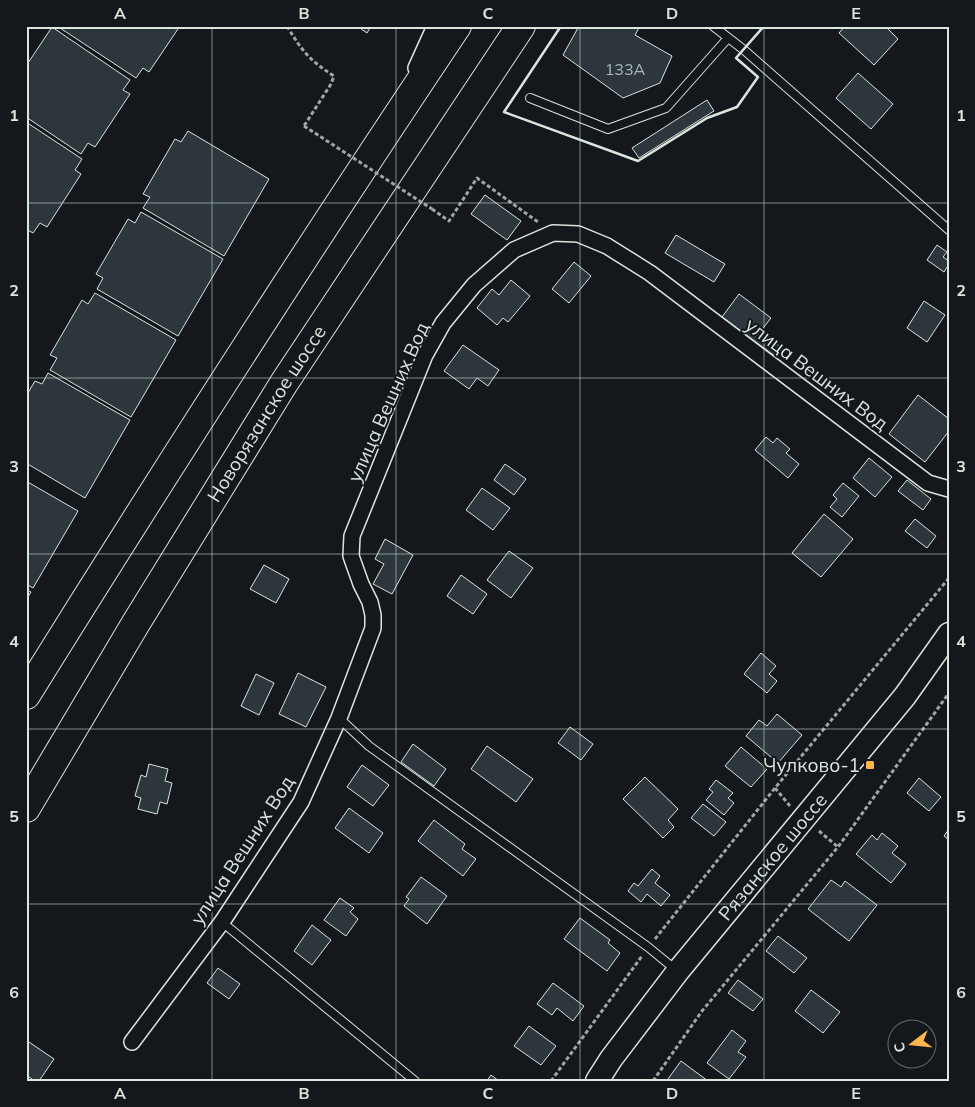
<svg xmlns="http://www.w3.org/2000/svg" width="975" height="1107" font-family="Mulish,sans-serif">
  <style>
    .building { fill: #2c363c; stroke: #d8e6dc }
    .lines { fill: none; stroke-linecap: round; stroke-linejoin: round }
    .lane-casing { stroke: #d8e6dc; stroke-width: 10 }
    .street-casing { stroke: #d8e6dc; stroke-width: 18 }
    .secondary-casing { stroke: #d8e6dc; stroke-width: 25 }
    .highway-casing { stroke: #d8e6dc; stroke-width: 30 }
    .path { stroke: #9da8a2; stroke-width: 3; stroke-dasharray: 4 2.5; stroke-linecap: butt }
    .lane { stroke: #14181c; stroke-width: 8 }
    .street { stroke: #14181c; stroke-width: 15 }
    .secondary { stroke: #14181c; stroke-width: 22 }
    .highway { stroke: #14181c; stroke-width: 28 }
    .path-bridge { stroke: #9da8a2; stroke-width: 3; stroke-dasharray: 4 2.5; stroke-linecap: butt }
    .wall { stroke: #d8e6dc; stroke-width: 2.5 }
    .grid { fill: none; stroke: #d8e6dc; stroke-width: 1; stroke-opacity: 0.55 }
    .poi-dot { fill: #ffb74d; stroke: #14181c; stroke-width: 2 }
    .labels { text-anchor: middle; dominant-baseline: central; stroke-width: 4; stroke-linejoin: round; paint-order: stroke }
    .number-label { font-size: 16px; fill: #adbab4 }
    .street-label { font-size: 19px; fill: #d8e6dc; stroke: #14181c }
    .poi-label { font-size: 19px; fill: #d8e6dc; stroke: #14181c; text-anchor: end }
    .neatline { fill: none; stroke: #d8e6dc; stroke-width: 2 }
    .grid-label { font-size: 16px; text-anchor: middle; font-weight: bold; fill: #d8e6dc }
  </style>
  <rect width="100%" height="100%" fill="#14181c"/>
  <path class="building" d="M57,26H180L149,72L143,68L136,78Z
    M357,26H371L367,33Z
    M579,26H640L635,35L672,56L660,83L623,98L563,55Z
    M845,26H885L898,39L874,65L839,33Z
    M52,27L130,80L123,90L130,94L95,147L88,143L81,154L26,117V66Z
    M858,73L893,104L871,129L836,98Z
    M707,100L714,111L639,158L632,148Z
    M26,122L82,159L75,170L81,174L47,227L40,223L33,233L26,229Z
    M188,131L269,179L224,256L143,208L150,197L143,194L175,139L181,142Z
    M485,195L521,221L507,240L471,214Z
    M141,212L223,259L178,336L97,289L103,278L96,274L128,219L135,223Z
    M676,235L725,264L714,282L665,253Z
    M937,245L947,252L943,257L949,261V264L944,272L927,260Z
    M574,262L591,276L569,303L552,289Z
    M511,280L530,296L508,322L503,318L497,325L477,308L492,289L499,295Z
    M95,293L176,340L131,417L50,370L57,358L50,355L82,300L88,304Z
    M739,294L771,318L760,332L782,348L776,357L722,317Z
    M924,301L945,315L927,342L907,328Z
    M463,345L499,370L488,386L477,378L469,389L444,371Z
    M48,373L130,420L85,498L26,463V396L35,381L42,384Z
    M918,395L949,419V431L925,462L889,434Z
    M766,437L773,443L777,438L790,449L786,453L799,464L788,478L755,450Z
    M869,458L892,477L875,497L853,478Z
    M505,464L526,479L514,495L494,480Z
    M907,480L931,499L923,510L898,491Z
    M26,481L78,511L33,588L26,584Z
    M843,483L859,496L842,517L830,507L837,499L833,495Z
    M482,488L510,508L493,530L466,510Z
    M824,514L853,539L821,577L792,553Z
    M915,519L936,536L927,548L905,531Z
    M385,539L413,555L392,594L373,584L384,564L375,559Z
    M509,551L533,568L511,598L487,580Z
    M264,565L289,579L276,603L250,589Z
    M461,575L487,594L473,614L447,596Z
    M26,589L31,592L26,600Z
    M761,653L776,666L769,674L777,681L767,693L744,674Z
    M298,673L326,687L306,727L279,714Z
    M256,674L274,683L259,715L241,706Z
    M777,714L802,735L778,763L746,736L759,720L767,726Z
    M570,727L593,744L581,760L558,743Z
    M413,744L446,769L434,786L401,762Z
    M487,746L533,779L516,802L471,769Z
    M741,747L767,769L751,787L725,766Z
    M149,764L168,769L165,781L172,783L167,804L160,802L157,814L138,809L141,798L135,796L141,775L146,777Z
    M362,765L389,785L373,806L347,787Z
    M645,777L678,809L668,820L674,827L663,838L623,799Z
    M919,778L941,797L929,811L907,793Z
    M716,780L733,793L728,798L734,803L724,815L706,800L713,792L709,789Z
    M703,804L726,822L714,836L691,818Z
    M349,808L383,833L369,853L335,828Z
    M434,820L465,844L462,849L476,859L463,876L418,841Z
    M949,829V840L944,836Z
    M882,833L898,846L892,853L906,864L891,883L856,854L872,835L877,840Z
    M652,869L660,876L655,883L670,895L661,906L647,894L641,902L628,891L634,883L638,886Z
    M421,877L447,896L427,924L404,906L409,899L406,897Z
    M831,880L841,887L845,881L877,905L849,941L808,909Z
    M340,898L354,908L350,912L358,919L346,936L324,920Z
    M580,918L610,940L608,943L620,953L607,971L564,939Z
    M312,925L331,940L312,965L294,951Z
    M778,936L807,958L794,973L766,951Z
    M218,968L240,984L229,999L207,983Z
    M738,980L763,999L753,1011L728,993Z
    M553,983L584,1006L573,1021L557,1008L552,1015L537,1004Z
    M811,990L840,1012L823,1033L795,1011Z
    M529,1026L556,1046L541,1065L514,1046Z
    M732,1030L746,1041L738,1052L746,1057L729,1079L707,1063Z
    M26,1040L54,1059L39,1081H35L26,1075Z
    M681,1061L708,1081H670L668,1079Z
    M491,1075L499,1081H487Z"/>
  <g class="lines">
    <defs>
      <path id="lane" d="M713,26L744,50L949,230
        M530,98L608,129L666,108L728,38
        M339,718L369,746L648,947L676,970
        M222,922L415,1081"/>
      <path id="street" d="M416,68L435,26
        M132,1042L222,922L301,802L339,718L373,628V615L370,602L361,584L351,556L352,536L425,355L443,323L474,285L514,250L553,233L578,234L607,246L650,273L928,483L949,489"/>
      <g id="secondary">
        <path id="s1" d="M597,1081L611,1059L678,971L905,696L949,634"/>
      </g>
      <g id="highway">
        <path d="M26,695C166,470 309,247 457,26"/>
        <path id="s2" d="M26,808L136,623L284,383L521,26"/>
      </g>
    </defs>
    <use href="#lane" class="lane-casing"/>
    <use href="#street" class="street-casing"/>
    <use href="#secondary" class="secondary-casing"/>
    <use href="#highway" class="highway-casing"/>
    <path class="path" d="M287,26C302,51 309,60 334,76L331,84L304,126
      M432,209L449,221L477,178L538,222
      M775,788L790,806
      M819,831L838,847
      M655,939L775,788L949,578
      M551,1081L642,956
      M653,1081L702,1011L838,847L949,693"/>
    <use href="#lane" class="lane"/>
    <use href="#street" class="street"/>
    <use href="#secondary" class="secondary"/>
    <use href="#highway" class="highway"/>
    <path class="path-bridge" d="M304,126L432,209"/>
    <path class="wall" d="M561,26L504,112L638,161L707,118L737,107L758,77L736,58L764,26"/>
  </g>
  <path class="grid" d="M212,26V1081M396,26V1081M580,26V1081M764,26V1081M26,203H949M26,378H949M26,554H949M26,729H949M26,904H949"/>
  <rect class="poi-dot" x="865" y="760" width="10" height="10" rx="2.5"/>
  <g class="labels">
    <g class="number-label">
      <text x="625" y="69">133А</text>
    </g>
    <g class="street-label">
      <text transform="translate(817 374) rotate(37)">улица Вешних Вод</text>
      <text transform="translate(388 402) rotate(-66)">улица Вешних Вод</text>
      <text stroke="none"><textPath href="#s2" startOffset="462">Новорязанское шоссе</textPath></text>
      <text transform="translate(242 850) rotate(-57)">улица Вешних Вод</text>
      <text stroke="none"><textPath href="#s1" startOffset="285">Рязанское шоссе</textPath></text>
    </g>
    <g class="poi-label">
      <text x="860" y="765">Чулково-1</text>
    </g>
  </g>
  <rect width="975" height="1107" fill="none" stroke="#14181c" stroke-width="55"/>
  <g transform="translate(912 1044) rotate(254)"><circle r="24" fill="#14181c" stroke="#626a69"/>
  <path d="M0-4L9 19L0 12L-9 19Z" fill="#ffb74d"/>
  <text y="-8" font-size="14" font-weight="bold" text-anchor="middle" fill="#d8e6dc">С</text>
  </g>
  <rect x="28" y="28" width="920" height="1052" class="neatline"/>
  <g class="grid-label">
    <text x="120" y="19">A</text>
    <text x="304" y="19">B</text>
    <text x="488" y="19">C</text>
    <text x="672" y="19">D</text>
    <text x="856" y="19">E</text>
    <text x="14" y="121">1</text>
    <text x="961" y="121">1</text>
    <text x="14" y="296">2</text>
    <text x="961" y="296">2</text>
    <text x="14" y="472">3</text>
    <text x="961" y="472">3</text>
    <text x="14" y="647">4</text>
    <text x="961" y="647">4</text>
    <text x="14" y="822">5</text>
    <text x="961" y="822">5</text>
    <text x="14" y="998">6</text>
    <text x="961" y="998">6</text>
    <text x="120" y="1099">A</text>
    <text x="304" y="1099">B</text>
    <text x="488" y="1099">C</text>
    <text x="672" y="1099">D</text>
    <text x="856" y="1099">E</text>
  </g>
</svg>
